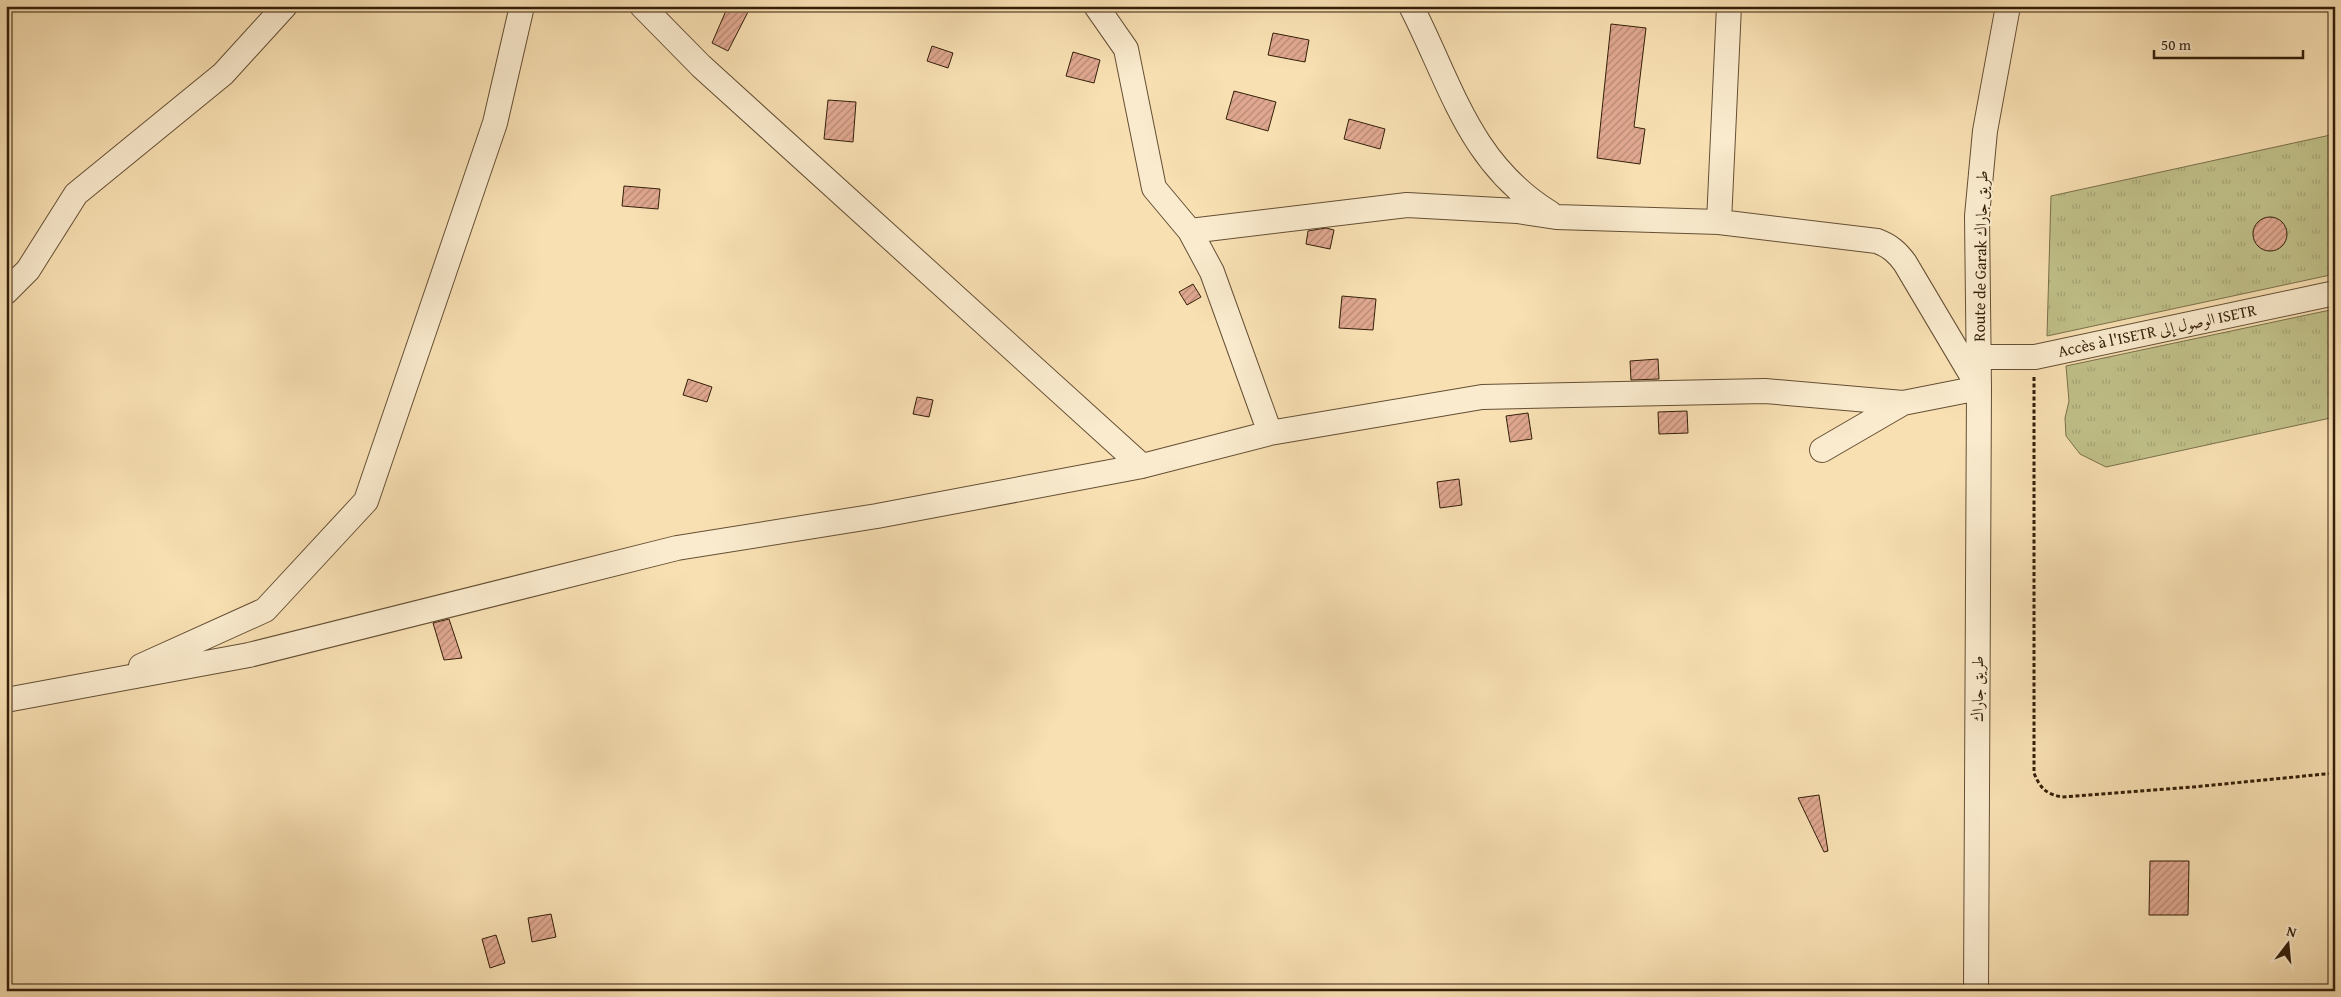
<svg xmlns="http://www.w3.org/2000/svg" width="2341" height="997" font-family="'Gentium Book Plus',Amiri,serif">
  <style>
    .park { fill: url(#park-tufts); stroke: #7a704a }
    .building { fill: url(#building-hatch); stroke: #341f09 }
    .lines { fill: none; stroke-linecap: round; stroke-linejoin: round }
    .minor-casing { stroke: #654f34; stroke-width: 26 }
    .path { stroke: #341f09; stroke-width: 3; stroke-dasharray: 4 2.5; stroke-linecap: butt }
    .minor { stroke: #faebce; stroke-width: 24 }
    .labels { text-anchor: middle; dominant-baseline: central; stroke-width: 4; stroke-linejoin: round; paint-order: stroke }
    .street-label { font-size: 16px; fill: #341f09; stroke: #faebce }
  </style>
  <defs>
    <pattern id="park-tufts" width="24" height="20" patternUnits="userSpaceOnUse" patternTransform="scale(1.25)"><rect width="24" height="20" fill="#c1c18a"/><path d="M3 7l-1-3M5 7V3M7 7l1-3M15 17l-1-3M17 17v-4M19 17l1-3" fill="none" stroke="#a6a576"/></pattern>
    <pattern id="building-hatch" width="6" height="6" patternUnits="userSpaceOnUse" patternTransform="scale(1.25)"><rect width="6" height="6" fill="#e0a890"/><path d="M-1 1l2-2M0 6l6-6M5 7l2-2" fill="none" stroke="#b68874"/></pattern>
  </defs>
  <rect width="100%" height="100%" fill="#f8e0b3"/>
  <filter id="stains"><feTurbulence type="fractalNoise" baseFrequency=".004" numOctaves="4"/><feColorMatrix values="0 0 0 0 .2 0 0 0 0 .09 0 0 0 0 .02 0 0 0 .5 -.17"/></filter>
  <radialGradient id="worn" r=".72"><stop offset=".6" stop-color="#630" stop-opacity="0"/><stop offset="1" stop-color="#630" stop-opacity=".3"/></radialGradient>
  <path class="park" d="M2335,134V274L2047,336L2051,196Z
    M2335,309V417L2106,467L2080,454L2066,436L2065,418L2069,401L2066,366Z"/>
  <path class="building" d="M728,6H751L728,51L712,43Z
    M1611,24L1646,28L1634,127L1645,129L1640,164L1597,158Z
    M1273,33L1309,40L1305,62L1268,55Z
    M932,46L953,53L948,68L927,61Z
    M1073,52L1100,60L1094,83L1066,76Z
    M1234,91L1276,102L1268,131L1226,119Z
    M828,100L856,102L853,142L824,139Z
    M1349,119L1385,129L1380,149L1344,139Z
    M624,186L660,189L658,209L622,206Z
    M2253 234a17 17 0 1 1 34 0a17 17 0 1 1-34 0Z
    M1326,228L1334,230L1330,249L1306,244L1308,231Z
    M1193,284L1201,297L1187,305L1179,292Z
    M1342,296L1376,299L1373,330L1339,328Z
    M1658,359L1659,379L1631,380L1630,361Z
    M688,379L712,387L707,402L683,395Z
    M917,397L933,400L929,417L913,414Z
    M1687,411L1688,433L1659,434L1658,412Z
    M1528,413L1532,439L1510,442L1506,416Z
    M1459,479L1462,505L1440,508L1437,482Z
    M449,619L462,658L444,660L433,623Z
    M1819,795L1828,851L1824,852L1798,798Z
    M2150,861H2189L2188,915H2149Z
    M551,914L556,937L532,942L528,918Z
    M496,935L505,963L490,968L482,939Z"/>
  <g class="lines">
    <defs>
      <path id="minor" d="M642,6L701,66L1142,466
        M1096,6L1126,49L1154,188L1190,231L1212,272L1270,433
        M1411,6C1452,86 1469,163 1550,213
        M1719,222L1729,6
        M1190,231L1407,205L1517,211L1556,217L1719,222L1877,241C1890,246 1897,252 1905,263L1978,386
        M6,292L28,270L76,194L223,74L285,6
        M1978,357H2035L2335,293
        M1822,450L1903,403
        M141,666L265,610L366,501L495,123L522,6
        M6,700L249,655L677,548L877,516L1142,466L1270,433L1482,397L1765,391L1903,403L1979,388
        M1976,991L1979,388L1977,216L1985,131L2008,6"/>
    </defs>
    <use href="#minor" class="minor-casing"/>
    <path class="path" d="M2034,377V773C2040,788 2046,794 2062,797L2193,787L2335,773"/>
    <use href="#minor" class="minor"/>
  </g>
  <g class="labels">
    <g class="street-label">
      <text transform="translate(1980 256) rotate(-89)">Route de Garak طريق جاراك</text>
      <text transform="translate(2157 330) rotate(-12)">Accès à l'ISETR الوصول إلى ISETR</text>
      <text transform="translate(1977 689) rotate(-90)">طريق جاراك</text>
    </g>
  </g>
  <rect width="2341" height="997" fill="none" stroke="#f8e0b3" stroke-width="25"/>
  <rect x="8" y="8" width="2326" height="982" fill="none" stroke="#341f09" stroke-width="2.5"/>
  <rect x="12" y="12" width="2316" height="972" fill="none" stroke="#341f09"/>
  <g transform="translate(2288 944) rotate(16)" stroke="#faebce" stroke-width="4" paint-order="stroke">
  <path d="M0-4L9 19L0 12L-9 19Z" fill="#341f09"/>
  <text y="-8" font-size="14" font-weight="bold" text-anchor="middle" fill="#341f09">N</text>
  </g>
  <path d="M2154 50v8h149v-8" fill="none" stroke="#341f09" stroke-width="2.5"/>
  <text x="2161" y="50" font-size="15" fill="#341f09" stroke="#faebce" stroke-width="4" paint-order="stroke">50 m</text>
  <rect width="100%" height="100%" filter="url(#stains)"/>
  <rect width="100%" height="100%" fill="url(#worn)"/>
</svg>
